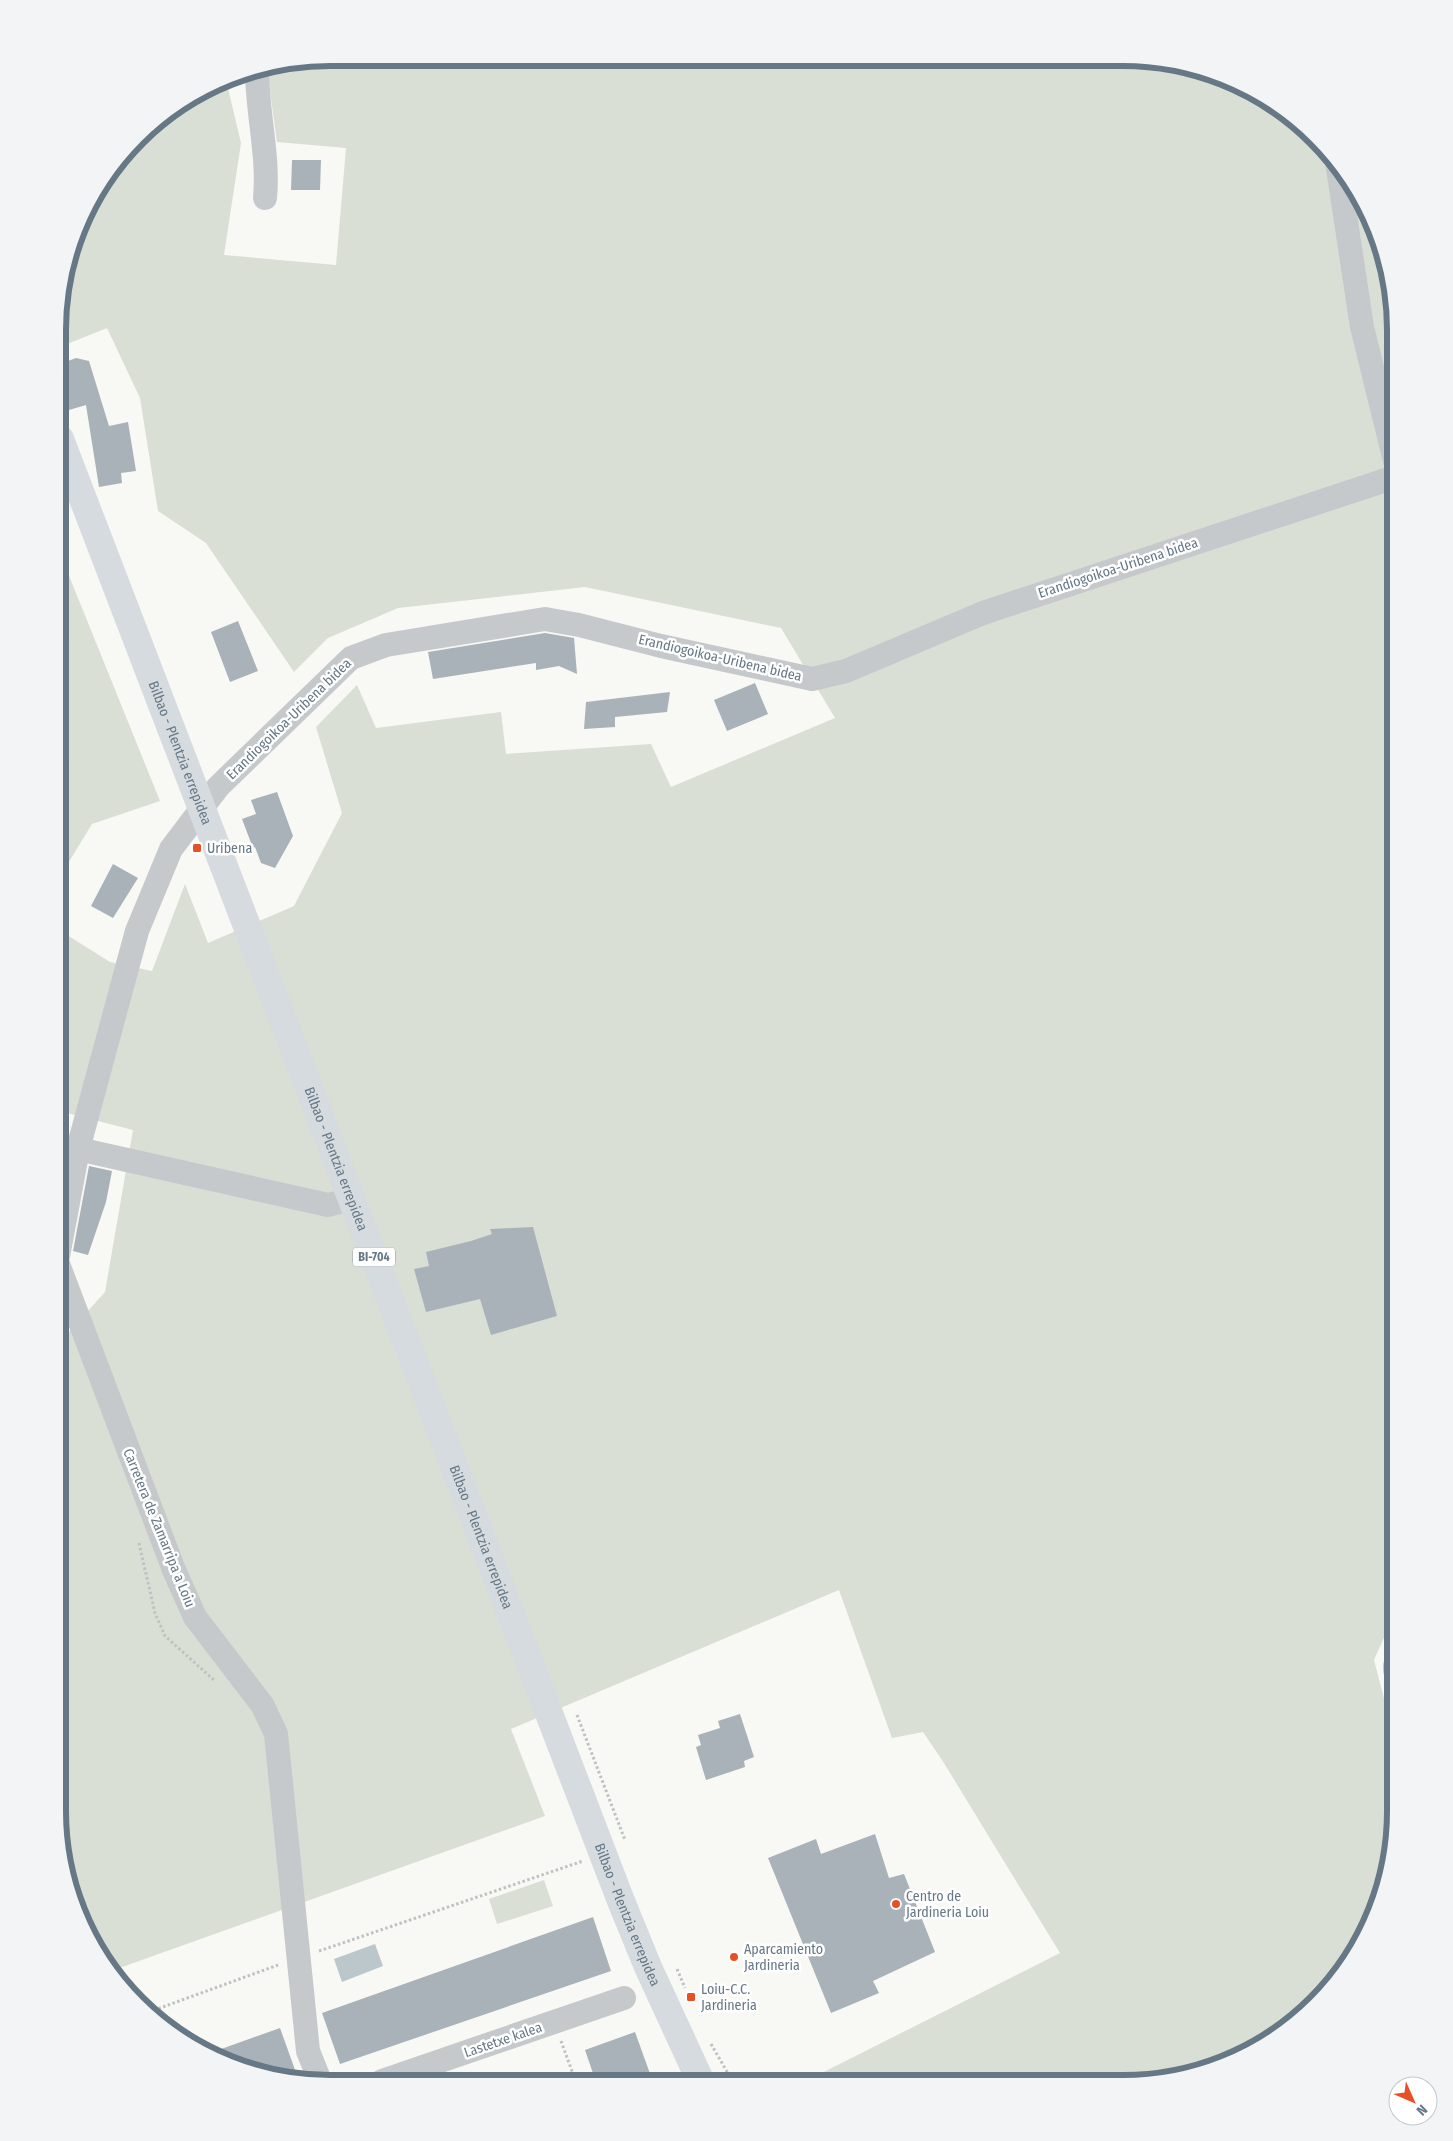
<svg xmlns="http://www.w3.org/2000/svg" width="1453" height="2141" font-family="'Fira Sans Condensed',sans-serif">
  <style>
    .green { fill: #d9dfd5 }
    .water { fill: #bbc7ca }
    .building { fill: #a9b2b8 }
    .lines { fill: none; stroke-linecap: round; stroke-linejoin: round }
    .path { stroke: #bfc1c3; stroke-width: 3; stroke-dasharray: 2.5 2.5; stroke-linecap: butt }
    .minor { stroke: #c5c9cc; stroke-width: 24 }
    .major { stroke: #d6dbdf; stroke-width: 28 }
    .poi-dot { fill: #e75025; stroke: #fff; stroke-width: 2 }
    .labels { text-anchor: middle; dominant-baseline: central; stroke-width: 5; stroke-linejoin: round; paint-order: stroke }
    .shield { fill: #fff; stroke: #94a0aa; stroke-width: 1 }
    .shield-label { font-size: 12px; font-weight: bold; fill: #667886 }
    .street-label { font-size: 14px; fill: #667886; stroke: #fff }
    .poi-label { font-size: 14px; fill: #667886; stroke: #fff; text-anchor: start }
    .rim { fill: none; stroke: #667886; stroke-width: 6 }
  </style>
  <rect width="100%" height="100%" fill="#f8f8f4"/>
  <path class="green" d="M330,58L1159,60L1227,78L1289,114L1339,164L1375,226L1395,330V1613L1374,1660L1395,1741V1829L1381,1899L1349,1962L1302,2016L1227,2063L1123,2083H802L1060,1953L944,1763L923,1732L892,1738L839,1590L511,1729L545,1816L111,1971L78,1915L58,1811V1344L105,1292L133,1130L59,1111V930L110,962L152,971L185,884L208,943L294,906L342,813L316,727L357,685L376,728L501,712L506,754L651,744L671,787L835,718L781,628L585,587L398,608L328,638L294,672L206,543L158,511L140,398L107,328L60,347V294L94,194L151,125L223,83L227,84L241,143L224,255L336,265L346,148L277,142L268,77V68Z
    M59,551L160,801L92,824L59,878Z
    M544,1880L553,1906L497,1924L489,1899Z"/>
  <path class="water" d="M375,1944L383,1966L342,1982L334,1959Z"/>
  <path class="building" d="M292,160H321L320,190H291Z
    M76,358L89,361L109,426L128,422L136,471L121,473L122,483L99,487L86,405L69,410L60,382V364Z
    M238,621L258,671L230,682L211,632Z
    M545,633L574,638L577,674L559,666L536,670V663L433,679L428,652Z
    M755,683L768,714L727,731L714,700Z
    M670,692L667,712L615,717V727L584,729L586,702Z
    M277,792L293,836L275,868L261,863L255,847L253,848L242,819L256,814L251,800Z
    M113,864L138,878L113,918L91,906Z
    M89,1166L112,1171L106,1202L88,1255L73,1251Z
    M533,1227L557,1316L491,1335L480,1299L426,1312L414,1269L429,1266L426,1252L471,1241L492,1234L490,1229Z
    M740,1714L754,1757L744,1761L745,1767L706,1780L696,1747L701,1745L698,1735L720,1728L718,1721Z
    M875,1834L889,1878L904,1874L935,1952L873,1981L879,1993L831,2013L768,1858L816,1839L821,1854Z
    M593,1917L611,1971L340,2064L322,2013Z
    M280,2028L299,2081L226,2063L210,2053Z
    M635,2032L653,2082H596L585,2050Z"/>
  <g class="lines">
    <path class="path" d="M139,1543L155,1613L165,1636L215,1681
      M577,1715L625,1840
      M319,1951L583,1861
      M677,1969L685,1988
      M149,2012L278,1965
      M561,2041L576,2082
      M711,2044L733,2082"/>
    <path class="minor" d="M257,70C257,113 269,155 265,198
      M1337,162L1362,327L1395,461
      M78,1149L328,1205L351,1199
      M58,1256L78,1149L137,931L171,849L218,787L351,658L386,645L545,619L579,625L661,646L812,679L846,671L983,613L1395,477
      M58,1264L174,1570L195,1617L263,1706L276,1734L308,2051L320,2081
      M1395,1670V1666
      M382,2081L624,1998"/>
    <path class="major" id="s1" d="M60,439L621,1901L648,1967L701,2082"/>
  </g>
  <g class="poi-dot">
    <rect x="192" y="843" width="10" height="10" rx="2.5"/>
    <circle cx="896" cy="1904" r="5"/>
    <circle cx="734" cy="1957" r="5"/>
    <rect x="686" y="1992" width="10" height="10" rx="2.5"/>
  </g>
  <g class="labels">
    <rect class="shield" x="353" y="1247.5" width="42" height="19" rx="4"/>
    <g class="shield-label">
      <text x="374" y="1257">BI-704</text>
    </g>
    <g class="street-label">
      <text transform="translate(1118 568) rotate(-18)">Erandiogoikoa-Uribena bidea</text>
      <text transform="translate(720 658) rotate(13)">Erandiogoikoa-Uribena bidea</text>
      <text transform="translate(289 719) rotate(-44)">Erandiogoikoa-Uribena bidea</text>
      <text stroke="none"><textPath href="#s1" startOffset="336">Bilbao - Plentzia errepidea</textPath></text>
      <text stroke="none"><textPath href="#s1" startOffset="771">Bilbao - Plentzia errepidea</textPath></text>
      <text transform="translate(159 1528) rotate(68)">Carretera de Zamarripa a Loiu</text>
      <text stroke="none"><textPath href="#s1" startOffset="1176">Bilbao - Plentzia errepidea</textPath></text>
      <text stroke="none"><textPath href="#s1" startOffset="1581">Bilbao - Plentzia errepidea</textPath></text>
      <text transform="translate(503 2040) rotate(-19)">Lastetxe kalea</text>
    </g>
    <g class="poi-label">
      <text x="207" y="848">Uribena</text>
      <text x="906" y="1896">Centro de<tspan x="906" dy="16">Jardineria Loiu</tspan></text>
      <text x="744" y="1949">Aparcamiento<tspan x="744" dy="16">Jardineria</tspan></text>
      <text x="701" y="1989">Loiu-C.C.<tspan x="701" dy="16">Jardineria</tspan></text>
    </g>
  </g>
  <path d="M0 0H1453V2141H0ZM330 66H1123A264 264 0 0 1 1387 330V1811A264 264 0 0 1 1123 2075H330A264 264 0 0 1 66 1811V330A264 264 0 0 1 330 66Z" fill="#f3f4f5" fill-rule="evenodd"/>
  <path class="rim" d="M330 66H1123A264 264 0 0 1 1387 330V1811A264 264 0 0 1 1123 2075H330A264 264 0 0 1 66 1811V330A264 264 0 0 1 330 66Z"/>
  <g transform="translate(1413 2101) rotate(135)"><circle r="24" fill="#ffffff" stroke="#c2c9cf"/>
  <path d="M0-4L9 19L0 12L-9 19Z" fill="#e75025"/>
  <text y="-8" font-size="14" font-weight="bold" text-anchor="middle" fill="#667886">N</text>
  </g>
</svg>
